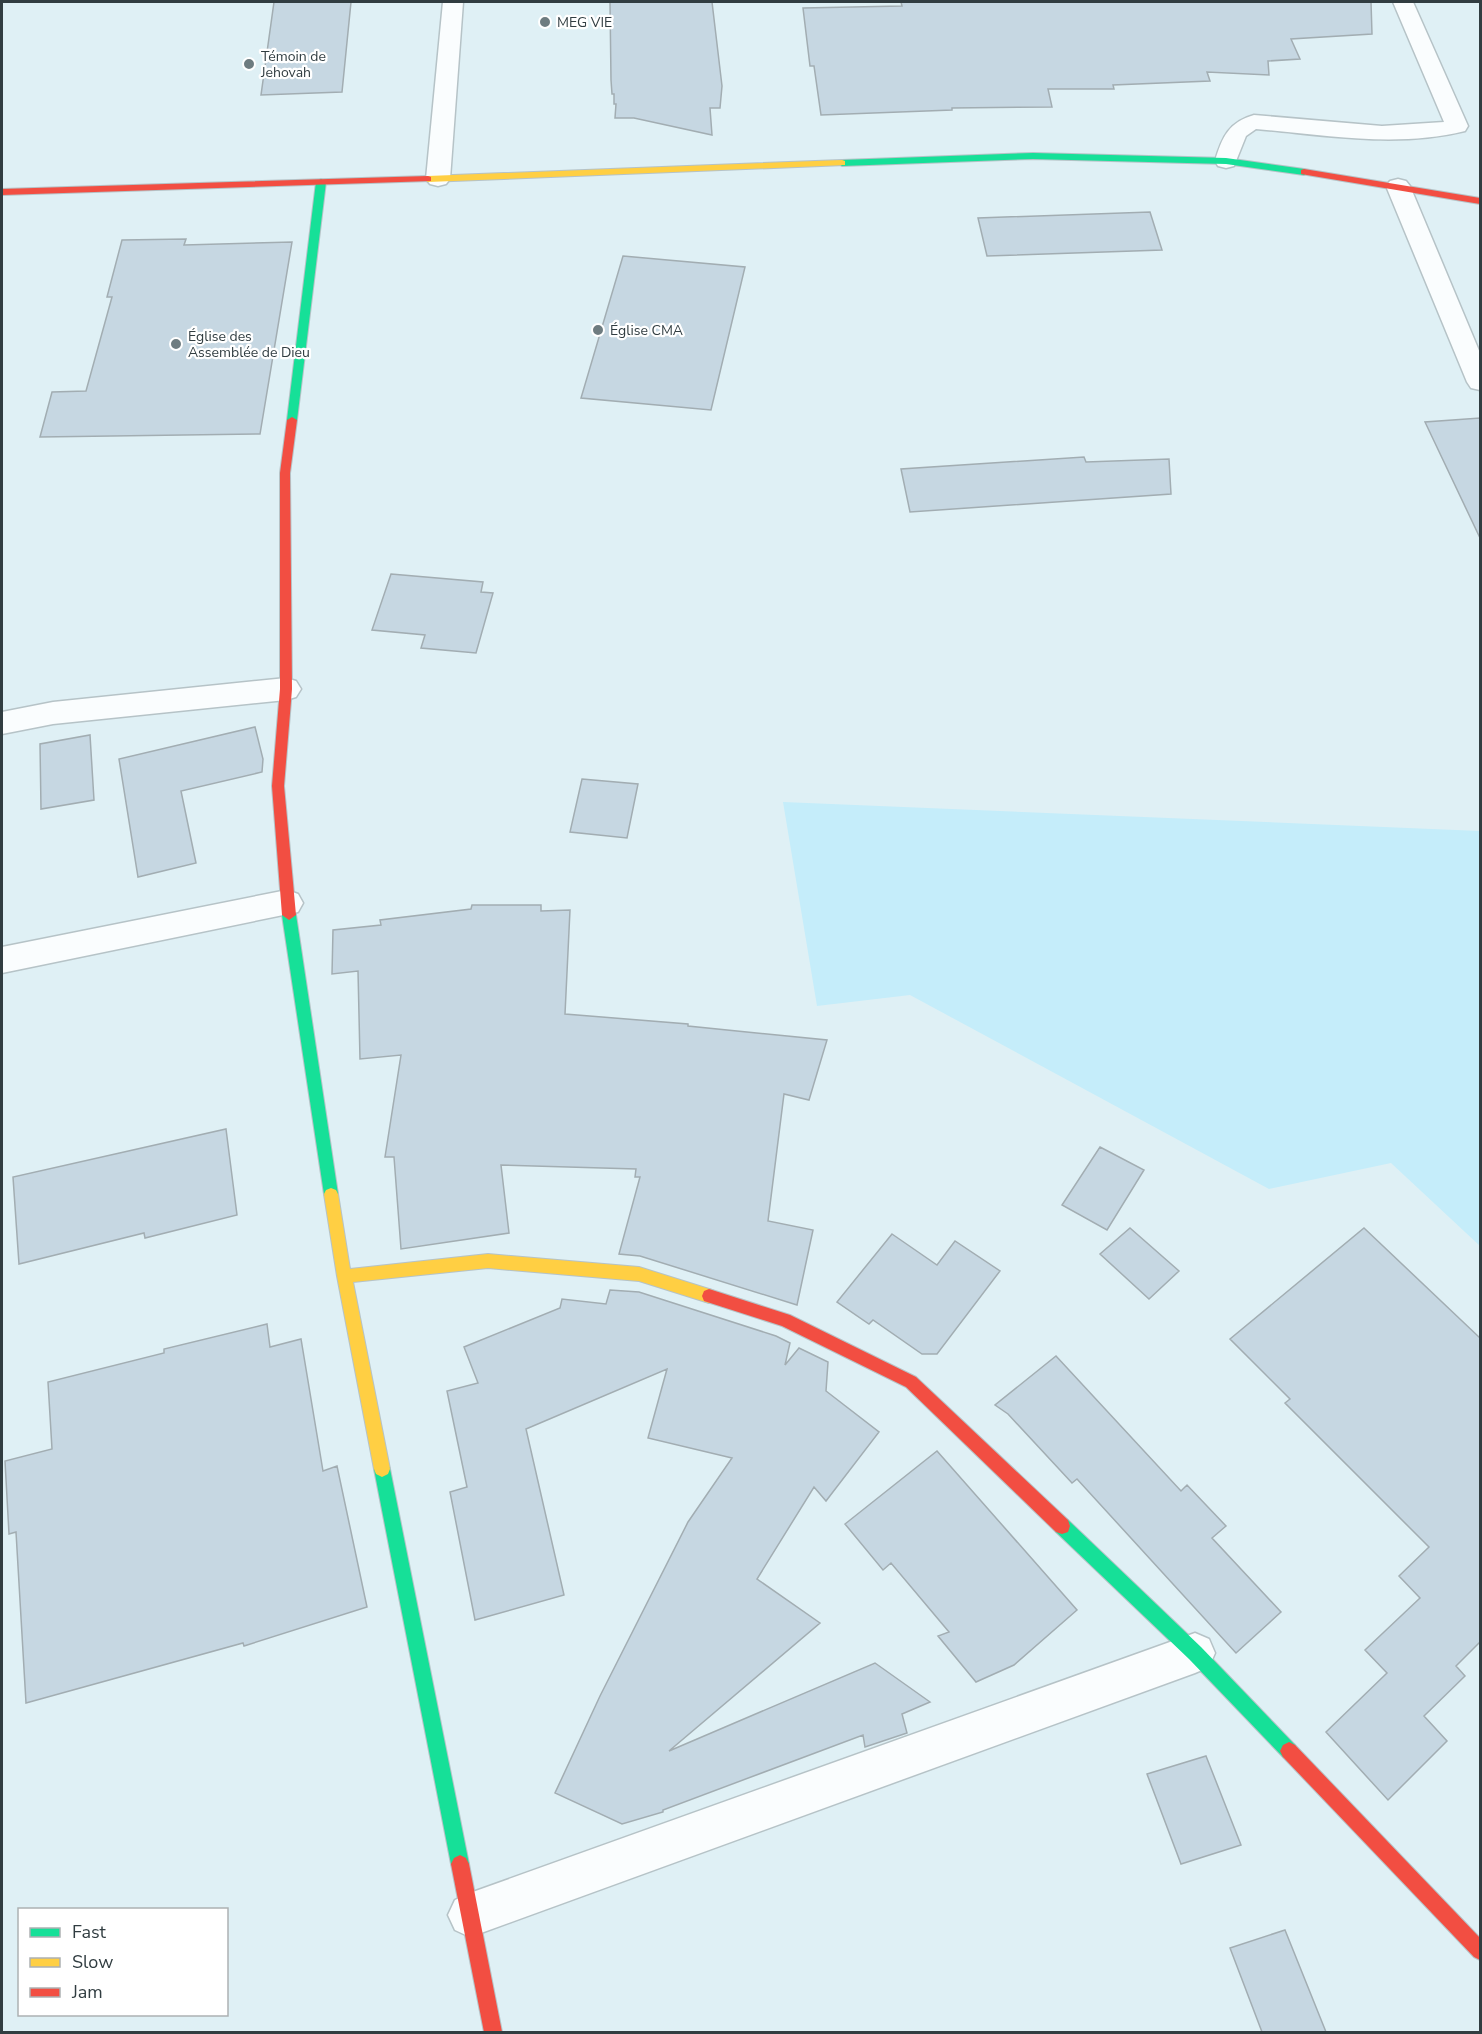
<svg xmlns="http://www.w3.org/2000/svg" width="1482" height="2034" font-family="'Nunito Sans',sans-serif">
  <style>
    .green { fill: #c5edfa }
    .building { fill: #c6d7e2; stroke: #a2adb2; stroke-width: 1.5 }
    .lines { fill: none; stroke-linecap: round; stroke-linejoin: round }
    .street-casing { stroke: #b6c3c7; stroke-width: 3 }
    .fast-casing { stroke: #b6c3c7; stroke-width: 2 }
    .slow-casing { stroke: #b6c3c7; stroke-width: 2 }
    .jam-casing { stroke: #b6c3c7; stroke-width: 2 }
    .street { fill: #fafdfe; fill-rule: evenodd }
    .fast { fill: #16e098; fill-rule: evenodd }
    .slow { fill: #ffcf43; fill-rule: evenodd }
    .jam { fill: #f24e42; fill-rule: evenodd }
    .poi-dot { fill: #6e7c80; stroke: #fff; stroke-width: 2 }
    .labels { text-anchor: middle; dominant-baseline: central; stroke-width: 4.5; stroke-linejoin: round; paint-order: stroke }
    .far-poi-label { font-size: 14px; fill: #313d41; stroke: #fff; text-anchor: start }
  </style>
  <rect width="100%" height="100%" fill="#dff0f5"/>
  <path class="green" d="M783,802L1480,831V1246L1391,1163L1269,1189L910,995L817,1006Z"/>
  <path class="building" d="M274,2H351L342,92L261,95Z
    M610,2H712L722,86L720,108H710L712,135L634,118H615L616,104H614V94H612L611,80Z
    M901,2H1371L1372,34L1291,39L1300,59L1268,61L1269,75L1207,72L1210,81L1113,85L1114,89H1048L1052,107L952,108V110L821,115L814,66H810L803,8L902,6Z
    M1150,212L1162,250L987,256L978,218Z
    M186,239L184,245L292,242L260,434L40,437L52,392L86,391L112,297H107L122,240Z
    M623,256L745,267L711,410L581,398Z
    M1480,418V538L1425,422Z
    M1084,457L1086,462L1169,459L1171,494L910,512L901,469Z
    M391,574L483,582L481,592L493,593L476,653L421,648L425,635L372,630Z
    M255,727L263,759L262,772L181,791L196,863L138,877L119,759Z
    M90,735L94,800L41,809L40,744Z
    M582,779L638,784L627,838L570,832Z
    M472,905H541V911L570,910L565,1014L688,1024V1026L827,1040L809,1100L784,1094L768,1221L813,1230L797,1305L640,1256L619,1254L640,1177H635L636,1169L501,1165L509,1233L401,1249L394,1157H385L401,1055L360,1059L358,971L332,974L333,930L381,925L380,920L471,909Z
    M226,1129L237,1215L145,1238L144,1233L19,1264L13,1177Z
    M1100,1147L1144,1170L1107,1230L1062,1205Z
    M1130,1228L1179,1271L1149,1299L1100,1254Z
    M1364,1228L1480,1338V1642L1456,1666L1465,1676L1424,1716L1447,1741L1388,1800L1326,1732L1387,1673L1365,1650L1420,1598L1399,1576L1429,1547L1285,1403L1290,1399L1230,1339Z
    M892,1234L937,1265L955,1241L1000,1271L937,1354H922L873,1320L869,1324L837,1302Z
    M610,1290L639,1292L776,1336L790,1343L785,1365L799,1348L828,1362L826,1391L879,1432L826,1501L814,1487L757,1579L820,1623L669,1751L875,1663L930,1702L902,1714L907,1733L865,1747L863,1735L663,1810V1812L622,1824L555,1793L600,1696L688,1522L732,1458L648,1438L667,1369L526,1429L564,1595L475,1620L450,1492L467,1487L447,1391L478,1383L464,1347L560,1308L562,1299L606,1304Z
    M267,1324L270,1347L301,1339L323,1471L337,1466L367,1607L244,1646L243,1643L26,1703L16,1532L9,1534L5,1461L52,1449L48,1382L164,1353V1349Z
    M1056,1356L1181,1491L1187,1485L1226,1526L1212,1538L1281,1612L1236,1653L1077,1479L1072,1483L1008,1414L995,1405Z
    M937,1451L1077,1610L1014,1665L976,1682L938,1636L949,1632L891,1563L883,1570L845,1524Z
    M1206,1756L1241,1845L1181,1864L1147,1774Z
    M1285,1930L1326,2032H1262L1230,1948Z"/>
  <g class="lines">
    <defs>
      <path id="street" d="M443,2H463L450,179L446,184L438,186L430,184L426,179Z
        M1393,2H1413L1468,126L1465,131C1396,148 1326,135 1256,129L1246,136L1234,166L1226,168L1218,166L1215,161C1222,137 1229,122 1254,115L1382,126L1444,122Z
        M1398,179L1406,181L1410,186L1480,353V390L1471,388L1467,382L1386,186L1390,181Z
        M286,678L296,681L301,689L296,697L286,700L53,724L2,734V712L53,702Z
        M287,890L298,894L303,903L298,912L2,973V947Z
        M1195,1633L1209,1639L1215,1653L1209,1667L1195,1673L470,1937L455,1930L448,1915L455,1900L470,1893Z"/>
      <path id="fast" d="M1033,153L1226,158L1304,169L1309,172L1304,175L1226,164L1033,159L842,166L837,163L842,160Z
        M321,179L326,182L297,420L292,423L287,420L316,182Z
        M289,910L296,915L338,1194L336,1198L331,1200L326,1198L324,1194L282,915Z
        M382,1461L388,1464L390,1469L469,1864L466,1870L460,1873L454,1870L451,1864L374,1469L376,1464Z
        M1062,1518L1068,1520L1201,1647L1295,1745L1298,1751L1295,1757L1289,1760L1283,1757L1189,1659L1056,1532L1054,1526L1056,1520Z"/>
      <path id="slow" d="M842,160L845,161V165L428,182L423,179L428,176Z
        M331,1188L336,1190L338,1194L350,1269L488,1254L639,1267L709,1289L714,1291L716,1296L714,1301L709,1303L639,1281L488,1268L353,1282L390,1469L388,1474L382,1477L376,1474L374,1469L337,1276L324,1194L326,1190Z"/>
      <path id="jam" d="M1304,169L1480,198V204L1301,174V170Z
        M428,176L431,177V181L2,195V189Z
        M292,417L297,420L290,473L292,689L284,786L296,915L289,920L282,915L272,786L280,689V473L287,420Z
        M709,1289L790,1315L916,1377L1068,1520L1070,1526L1068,1532L1062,1534L1056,1532L906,1387L782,1326L704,1301L702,1296L704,1291Z
        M1289,1742L1295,1745L1480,1938V1960L1474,1957L1283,1757L1280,1751L1283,1745Z
        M460,1855L466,1858L469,1864L502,2032H484L451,1864L454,1858Z"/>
    </defs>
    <use href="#street" class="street-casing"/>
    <use href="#fast" class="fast-casing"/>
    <use href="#slow" class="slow-casing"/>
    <use href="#jam" class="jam-casing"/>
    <use href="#street" class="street"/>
    <use href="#fast" class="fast"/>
    <use href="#slow" class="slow"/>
    <use href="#jam" class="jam"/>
  </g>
  <g class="poi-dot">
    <circle cx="545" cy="22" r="6"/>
    <circle cx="249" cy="64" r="6"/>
    <circle cx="598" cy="330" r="6"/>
    <circle cx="176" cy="344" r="6"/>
  </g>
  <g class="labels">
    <g class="far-poi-label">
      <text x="557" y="22">MEG VIE</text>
      <text x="261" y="56">Témoin de<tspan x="261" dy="16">Jehovah</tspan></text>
      <text x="610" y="330">Église CMA</text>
      <text x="188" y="336">Église des<tspan x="188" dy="16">Assemblée de Dieu</tspan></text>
    </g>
  </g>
  <rect width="1482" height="2034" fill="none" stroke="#313d41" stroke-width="6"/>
  <rect x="18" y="1908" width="210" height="108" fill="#ffffff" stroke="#adb1b3" stroke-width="1.5"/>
  <rect x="30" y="1928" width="30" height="9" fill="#16e098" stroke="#adb1b3" stroke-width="1.5"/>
  <text x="72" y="1938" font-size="18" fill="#313d41">Fast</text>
  <rect x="30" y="1958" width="30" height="9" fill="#ffcf43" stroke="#adb1b3" stroke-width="1.5"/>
  <text x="72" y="1968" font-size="18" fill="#313d41">Slow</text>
  <rect x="30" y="1988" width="30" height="9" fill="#f24e42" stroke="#adb1b3" stroke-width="1.5"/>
  <text x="72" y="1998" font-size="18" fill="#313d41">Jam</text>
</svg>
